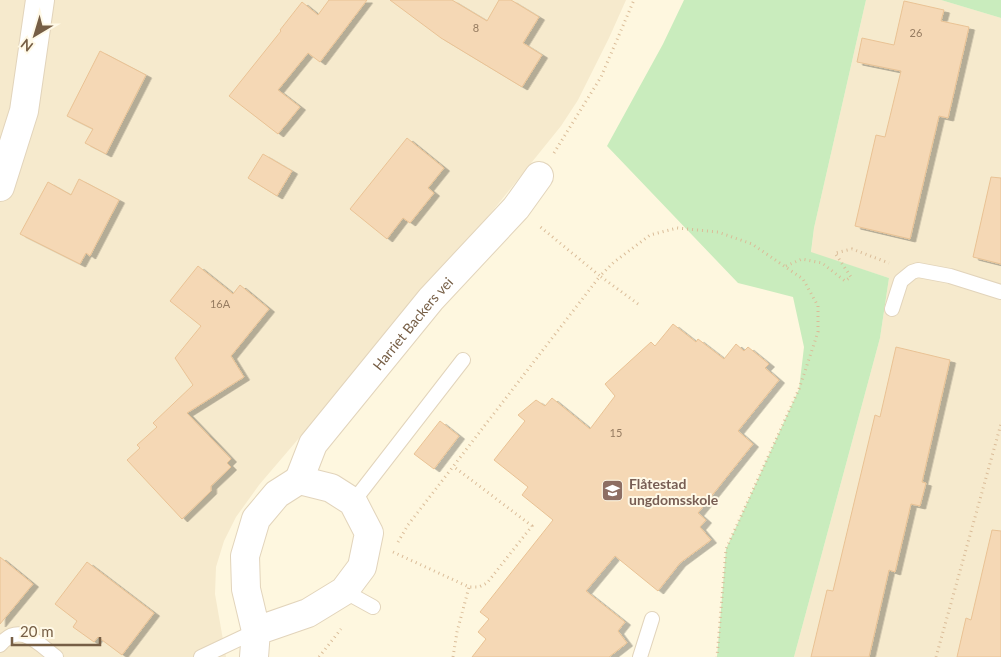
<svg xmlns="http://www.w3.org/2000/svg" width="1001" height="657" font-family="Lato,sans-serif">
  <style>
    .residential { fill: #f6eacd }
    .green { fill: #c9ecbd }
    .building { fill: #f5d8b5; stroke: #e9c294; filter: url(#shadow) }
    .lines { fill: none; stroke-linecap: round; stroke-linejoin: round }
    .service-casing { stroke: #e2d4bb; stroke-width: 16 }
    .minor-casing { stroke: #e2d4bb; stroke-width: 30 }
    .path { stroke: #dabc98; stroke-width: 3; stroke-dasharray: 1 4; stroke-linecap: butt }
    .service { stroke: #fff; stroke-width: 14 }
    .minor { stroke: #fff; stroke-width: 28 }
    .labels { text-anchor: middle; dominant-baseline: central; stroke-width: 4; stroke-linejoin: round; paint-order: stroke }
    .number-label { font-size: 11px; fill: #967c61 }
    .street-label { font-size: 14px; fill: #765e45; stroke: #fff9e7 }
    .education-label { font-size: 14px; font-weight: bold; fill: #785e54; stroke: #fff9e7; text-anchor: start }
  </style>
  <defs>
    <filter id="shadow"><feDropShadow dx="5.5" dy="3" stdDeviation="0" flood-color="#0004"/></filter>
  </defs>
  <rect width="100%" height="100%" fill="#fef7df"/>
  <path class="residential" d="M0,0H626L609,38L578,100L561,126L486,219L259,485L236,517L224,541L216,567L215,594L226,657H0Z
    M866,0H941L1001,18V657H794L880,338L889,278L811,253L814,228Z"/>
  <path class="green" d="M684,0H866L814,228L811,252L889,278L880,338L794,657H717L726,549L799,389L804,347L793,297L738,283L607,146L663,44Z
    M941,0H1001V18Z"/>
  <path class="building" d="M329,0H367L320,62L308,53L278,90L300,107L278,134L229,96L281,31L280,30L302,2L318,15Z
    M390,0H452L487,21L499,0H511L539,17L523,43L542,55L522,87L441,38Z
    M904,1L944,10L941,21L969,27L948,118L939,116L910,239L855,226L876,135L885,137L901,71L857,62L862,38L894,45Z
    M100,51L146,75L106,154L85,143L93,129L67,116Z
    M407,138L444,168L428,188L434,193L410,223L403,218L387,239L350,209Z
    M263,154L292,171L277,196L248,178Z
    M991,177L1001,178V264L973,257Z
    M79,179L119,200L90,256L86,253L80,264L20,234L48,182L71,195Z
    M198,266L233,294L240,285L269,309L231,356L244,377L187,413L231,459L227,463L231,467L211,486V491L182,519L127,460L140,448L137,445L157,427L153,423L193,385L175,358L201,326L170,301Z
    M673,324L696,342L698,339L724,359L736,344L744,351L748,347L769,364L765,368L779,380L738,431L753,444L698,513L706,520L700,527L711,540L680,563L658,591L615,556L586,591L625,622L618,631L627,643L609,657H472L486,639L478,632L489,619L480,612L553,520L522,495L528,487L494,460L525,421L518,415L536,400L545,406L552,398L590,429L615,396L605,384L651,342L655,346Z
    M896,347L950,360L922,482L926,483L920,506L911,504L895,572L889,570L869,657H811L827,590L833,591L875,415L880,417Z
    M440,421L459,436L434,469L414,454Z
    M992,530L1001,531V657H957L966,618L971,620Z
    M0,557L33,584L0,624Z
    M87,562L154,613L122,655L98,637L94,642L73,627L77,621L55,604Z"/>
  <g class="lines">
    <defs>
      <path id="service" d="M892,309L901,281L912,272L918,270L950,276L1001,292
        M353,502L463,360
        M344,591L373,607
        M0,645C19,621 38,643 56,657
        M201,657L256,631
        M640,657L652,619"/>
      <g id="minor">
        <path d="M0,187L24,111L40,0"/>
        <path id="s1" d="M299,480L313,444L431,299L516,208L539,176"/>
        <path d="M254,657L256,631L246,589L245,556L256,519L277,494L299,480L331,488L353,502L369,533L362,567L344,591L308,613L256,631"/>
      </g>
    </defs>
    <use href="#service" class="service-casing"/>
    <use href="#minor" class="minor-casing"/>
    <path class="path" d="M554,153L601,77L634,0
      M786,266L802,259L822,263L845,281L851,277L835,253L852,249L889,263
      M638,304L600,276L614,262L650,235L677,228L718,232L752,244L803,279L818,306V332L799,389L726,549L717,657
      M398,542L408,525L600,276L538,225
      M393,552L469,587H479L487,583L532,526L453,466
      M319,657L341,629
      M453,657L457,632L469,587
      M936,657L1001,424"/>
    <use href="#service" class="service"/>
    <use href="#minor" class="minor"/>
  </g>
  <defs>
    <symbol id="school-square" viewBox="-11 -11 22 22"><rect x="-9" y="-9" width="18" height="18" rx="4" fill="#8d6e63" stroke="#fff9e7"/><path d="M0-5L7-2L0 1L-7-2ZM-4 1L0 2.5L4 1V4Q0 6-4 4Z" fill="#fff"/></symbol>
  </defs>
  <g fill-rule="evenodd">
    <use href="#school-square" x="600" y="478" width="25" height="25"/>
  </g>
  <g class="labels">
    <g class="number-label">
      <text x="476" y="27">8</text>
      <text x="916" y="32">26</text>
      <text x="220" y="303">16A</text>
      <text x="616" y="432">15</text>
    </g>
    <g class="street-label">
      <text stroke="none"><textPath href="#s1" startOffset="195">Harriet Backers vei</textPath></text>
    </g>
    <g class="education-label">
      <text x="629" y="483">Flåtestad<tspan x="629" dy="16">ungdomsskole</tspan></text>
    </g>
  </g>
  <g transform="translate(35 35) rotate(218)" stroke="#fff9e7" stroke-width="4" paint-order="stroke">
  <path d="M0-4L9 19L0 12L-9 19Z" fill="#765e45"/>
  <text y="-8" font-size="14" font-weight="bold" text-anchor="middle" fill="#765e45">N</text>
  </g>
  <path d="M12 637v8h88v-8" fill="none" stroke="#765e45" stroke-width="2.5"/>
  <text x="20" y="637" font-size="15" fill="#765e45" stroke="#fff9e7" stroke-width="4" paint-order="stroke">20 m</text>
</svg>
